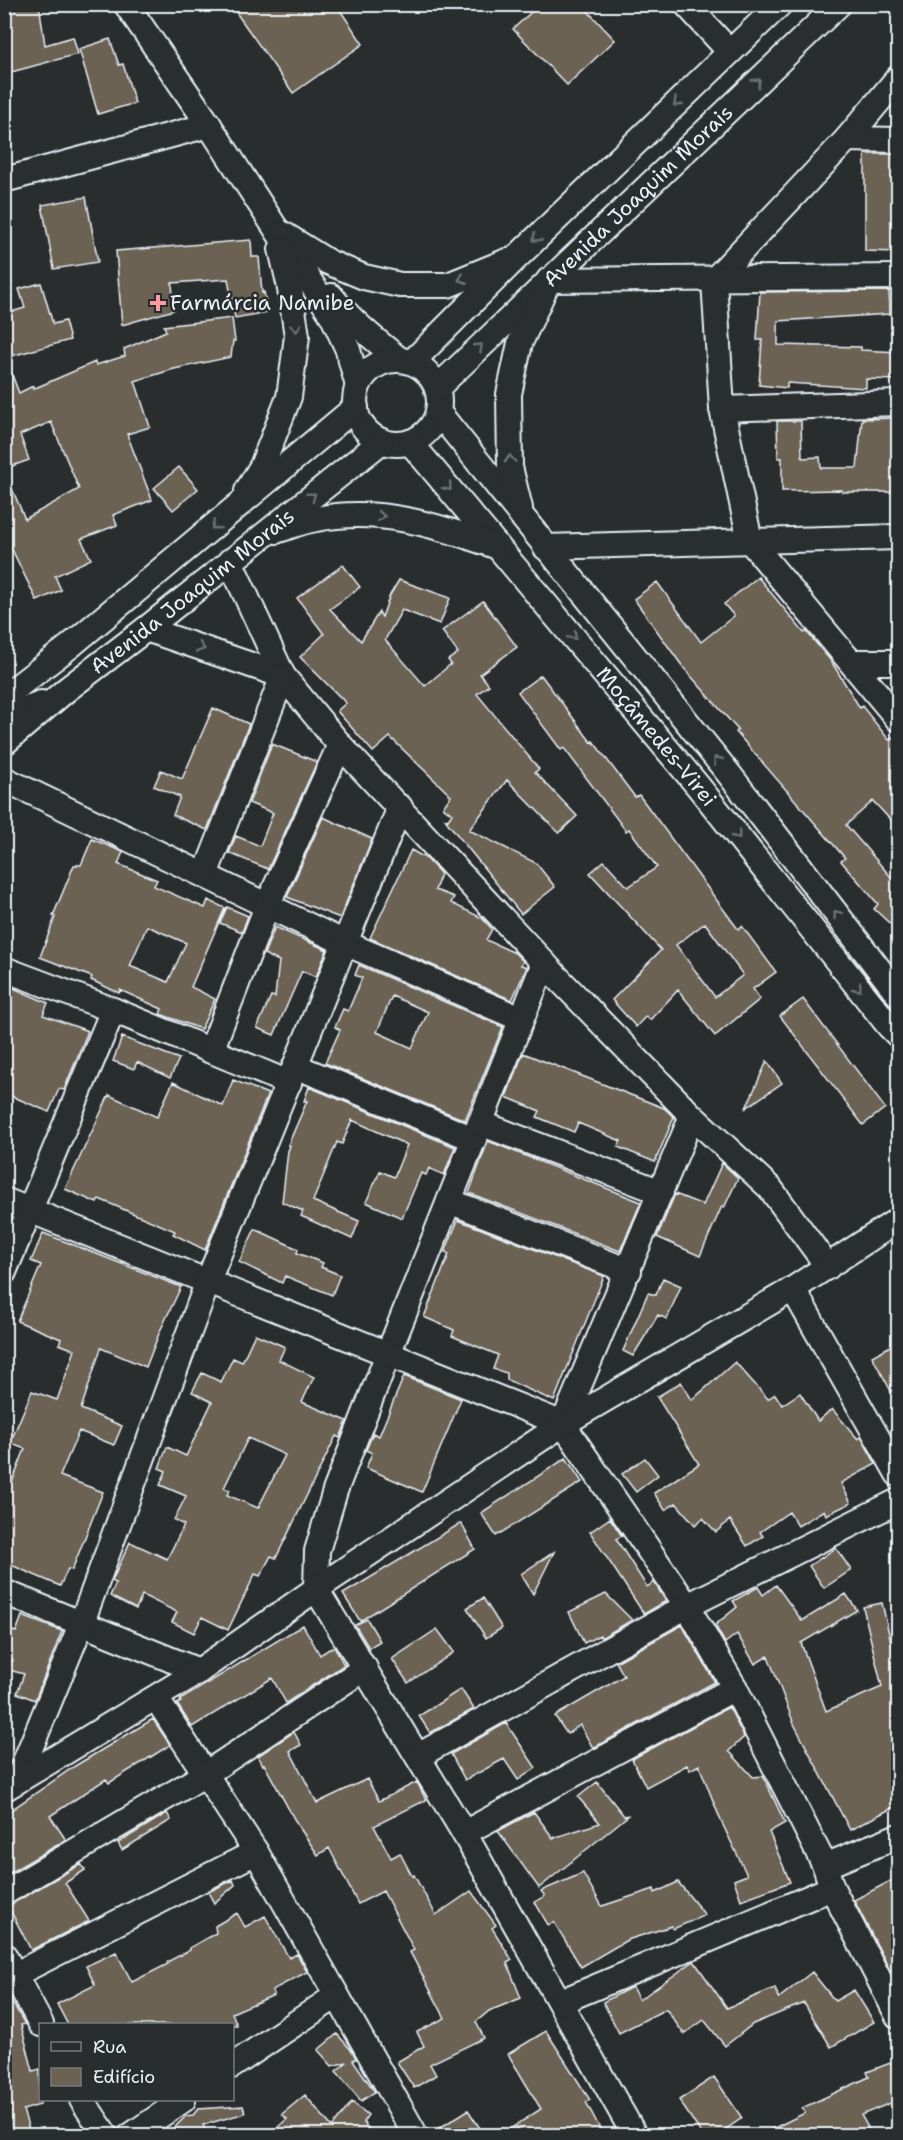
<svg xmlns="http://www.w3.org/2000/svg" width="903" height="2140" font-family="'Shantell Sans',sans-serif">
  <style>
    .building { fill: #6c6253; stroke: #e8f1f8; stroke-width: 1.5; fill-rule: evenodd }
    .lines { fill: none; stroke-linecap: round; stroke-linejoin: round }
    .minor-casing { stroke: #e8f1f8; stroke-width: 28 }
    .minor { stroke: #2a2d2e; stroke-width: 24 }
    .oneway { stroke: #6c7275 }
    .poi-dot { fill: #ff9aa2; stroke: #2a2d2e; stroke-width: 2 }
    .labels { text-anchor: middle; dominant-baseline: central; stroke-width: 5; stroke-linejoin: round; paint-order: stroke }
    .street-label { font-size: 21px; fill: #e8f1f8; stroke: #2a2d2e }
    .poi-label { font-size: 21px; fill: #e8f1f8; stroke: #2a2d2e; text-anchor: start }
  </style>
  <rect width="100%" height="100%" fill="#2a2d2e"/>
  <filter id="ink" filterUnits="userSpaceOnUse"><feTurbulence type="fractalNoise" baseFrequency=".0167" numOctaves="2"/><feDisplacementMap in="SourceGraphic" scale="12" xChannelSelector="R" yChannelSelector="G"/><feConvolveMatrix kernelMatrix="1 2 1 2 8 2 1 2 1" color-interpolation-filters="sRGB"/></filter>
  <g filter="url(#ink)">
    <path class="building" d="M25,4H39L45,45L73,37L78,54L4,74V7Z
      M230,4H336L363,44L293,93Z
      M540,4H581L615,40L567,85L513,29Z
      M110,39L119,65L123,64L135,103L98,114L79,49Z
      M865,154H898V252L865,251Z
      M86,197L98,262L54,269L42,205Z
      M251,240L252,257H259L262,293L264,292L268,312L235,318L228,279L172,283L174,310L122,325L116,251Z
      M41,283L53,324L65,321L70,340L4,358V314L25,308L19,289Z
      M889,291L890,314L778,321V345L861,347V350L898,352V380L866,379V388L787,383V388L759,385L762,340H757L760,292Z
      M232,318L235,341H233L231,357L174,369L135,381L150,427L127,434L152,500L113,515L117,525L81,539L91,559L55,576L61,590L37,601L4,533V470L25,519L79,489L51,422L20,435L29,460L4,469V359H6L19,393L33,386V389L95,362L96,365L125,356L124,349L166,331L164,326Z
      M898,418V492H842V490L782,491V458H778L777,421H801L802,458L820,457L821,468H857L862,419Z
      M179,467L198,489L173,510L154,488Z
      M343,565L360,587L330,609L361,641L379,612L382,617L390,595L399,580L450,598L440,624L402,610L385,640L425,686L451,664L448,660L458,653L442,631L483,601L517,647L480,674L489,685L477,694L539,769L535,772L577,816L559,833L507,780L469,830L536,863L555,887L521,914L447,822L445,819L448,820L452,814L443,807L451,796L390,737L373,752L337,711L346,703L300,657L324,634L297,598Z
      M758,577L804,633L806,631L831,661L860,708L862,706L889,740L898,733V828L873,801L846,825L898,885V931L874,909L878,904L841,861L845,858L736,732L738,730L683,667L634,599L657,582L701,642L734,616L724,604Z
      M541,675L591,742L593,741L635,797L639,795L738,929L742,926L776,972L753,989L760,999L715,1036L678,990L650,1020L646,1016L636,1027L612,1000L661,950L590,873L604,861L628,887L657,867L629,829L626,831L564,748L561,750L518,692ZM705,923L743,975L715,997L676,945Z
      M213,708L249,724L207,830L173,815L180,797L154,786L161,770L182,779Z
      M272,744L317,762L268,869L229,853L236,836L260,846L273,813L249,803Z
      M323,817L372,839L340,918L287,897Z
      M92,839L123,852L118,864L157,880L154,886L205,908L208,900L225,908L191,987L215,999L201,1029L160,1014L162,1009L120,990L119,993L91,980L92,977L40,957L55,917L53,916L74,865H81ZM147,926L186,943L168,982L130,966Z
      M411,850L427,859L441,874L435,890L454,897L451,903L482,918L492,929L486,940L515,953L523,961L521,965L527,967L512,1000L370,938Z
      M227,907L248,916L242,932L220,923Z
      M275,927L327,950L316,977L302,971L274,1035L257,1028L271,996L275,997L279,961L264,954Z
      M359,965L503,1027L465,1120L325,1063L340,1030L335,1027L343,1009L348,1011L362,978L355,975ZM392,996L428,1012L412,1048L377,1032Z
      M4,984L48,1003L43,1015L88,1031L64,1090L59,1089L49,1112L4,1093Z
      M803,999L885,1108L863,1125L780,1016Z
      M122,1037L179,1059L170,1078L137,1062L134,1069L113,1061Z
      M523,1053L664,1108L674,1117L655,1162L618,1147L621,1141L578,1123L574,1132L537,1117L540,1111L506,1097Z
      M767,1061L782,1083L746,1108Z
      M233,1080L268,1094L205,1250L173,1234L175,1231L99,1199L97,1203L65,1189L109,1095L157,1117L173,1082L223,1106Z
      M309,1087L455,1147L444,1175L429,1168L426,1175L421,1173L402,1218L366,1202L380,1171L394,1177L407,1145L352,1120L342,1144L337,1142L313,1201L359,1221L352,1239L301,1216L303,1211L282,1202L288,1151L290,1146L288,1145L307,1101H304Z
      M488,1141L641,1202L620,1251L469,1193Z
      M722,1163L738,1178L724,1208L722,1206L700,1256L657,1237L675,1194L703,1205Z
      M458,1220L604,1276L554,1401L507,1380V1373L493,1369L498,1355L452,1336L454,1330L424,1317L449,1254L445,1252Z
      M255,1229L298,1249L297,1253L323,1263L321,1267L340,1275L332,1295L285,1276L282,1283L239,1262Z
      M43,1233L181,1287L160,1331L146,1367L101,1348L81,1409L122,1426L114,1445L79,1431L60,1476L103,1492L72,1570L68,1569L60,1586L4,1562V1482L11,1485L25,1449L10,1443L32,1391L57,1400L75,1350L59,1344L61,1339L17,1321L41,1265L31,1261Z
      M663,1278L681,1286L667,1319L658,1315L633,1356L623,1351L648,1293L656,1295Z
      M255,1334L285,1347L279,1360L314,1377L302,1402L347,1421L340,1438L336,1436L276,1558L271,1556L260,1576L255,1574L228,1630L202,1617L194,1633L172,1622L177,1612L142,1595L136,1609L110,1596L116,1583L112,1581L130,1542L167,1559L184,1525L174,1520L186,1496L160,1485L166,1471L159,1468L167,1447L186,1456L212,1402L192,1392L202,1373L221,1382L233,1358L242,1362ZM248,1438L285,1455L258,1508L227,1495L230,1490L224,1488Z
      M898,1342V1404L872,1356Z
      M735,1362L768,1399L775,1394L782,1405L800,1393L818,1421L832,1409L858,1439L861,1437L876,1464L841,1483L851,1503L826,1515L824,1510L798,1526L789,1512L760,1532L763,1536L747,1546L730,1520L716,1532L703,1518L695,1525L676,1503L665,1510L654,1493L699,1464L657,1397L681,1382L692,1400Z
      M404,1376L461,1399L422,1492L366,1468L372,1453L366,1450L373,1433L379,1436Z
      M566,1458L582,1482L496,1536L481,1513Z
      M645,1458L658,1475L636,1492L622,1474Z
      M610,1518L622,1536L616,1539L647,1587L654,1582L666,1601L644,1614L590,1532Z
      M461,1523L475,1549L360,1621L343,1594Z
      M836,1548L851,1570L824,1588L809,1566Z
      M554,1552L533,1594L521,1574Z
      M776,1585L802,1621L846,1594L857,1610L801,1643L826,1711L882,1687L863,1607L882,1603L898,1673V1805L850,1830L794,1724L768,1656L755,1664L737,1634L725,1643L715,1625L737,1607L733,1601L758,1587L763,1595Z
      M606,1594L632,1620L601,1638L600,1635L584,1643L569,1612Z
      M483,1598L502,1628L486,1638L467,1608Z
      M22,1616L62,1631L35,1700L17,1693L24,1674L9,1670L13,1660L4,1656V1646L10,1630L16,1632Z
      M367,1619L380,1641L369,1648L355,1625Z
      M303,1625L320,1655L334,1646L344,1665L286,1703L272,1678L192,1727L177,1704L181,1702L180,1700Z
      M682,1625L715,1682L593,1748L580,1725L567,1734L555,1716L624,1676L616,1662Z
      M437,1629L454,1652L408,1683L392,1659Z
      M461,1689L474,1709L430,1733L419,1716Z
      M729,1707L744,1737L729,1751L753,1777L763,1776L785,1823L769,1832L790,1882L741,1900L734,1880L747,1875L721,1821L699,1765L690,1770L687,1765L646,1787L632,1759Z
      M153,1719L170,1745L109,1783L106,1779L50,1816L66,1840L4,1876V1815L75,1766Z
      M506,1723L536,1768L518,1780L504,1759L465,1780L451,1754Z
      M294,1732L301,1745L290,1751L317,1803L367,1779L379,1801L417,1782L426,1800L374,1826L391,1858L400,1853L412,1876L414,1875L436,1915L471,1891L496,1925L492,1928L512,1960L507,1963L521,1998L489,2011L476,2022L484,2038L430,2064L436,2075L414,2088L397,2062L424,2046L417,2032L445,2018L410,1952L414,1950L383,1891L358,1904L329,1848L318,1855L297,1824L264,1764L263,1765L258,1756Z
      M597,1782L624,1816L629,1815L539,1888L498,1831L534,1812L553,1838L600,1823L578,1797Z
      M167,1813L171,1820L122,1850L118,1843Z
      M81,1864L85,1870L65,1883L89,1921L31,1950L8,1906Z
      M583,1873L602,1906L654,1889L655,1893L678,1882L705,1915L673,1929L672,1926L627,1940L581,1967L554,1922L548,1925L535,1902L545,1896L541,1891Z
      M898,1877V1986L854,1900Z
      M233,1880L235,1885L214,1903L208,1892Z
      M237,1913L245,1927L265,1916L289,1958L297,1954L307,1972L272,1990L274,1995L232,2013L237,2025H68L57,2004L95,1985L86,1966L116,1952L132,1982L168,1964L167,1962L190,1950L189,1948L216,1933L215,1926Z
      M694,1961L727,2008L775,1988L779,1998L812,1972L835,2001L854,1990L874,2022L831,2047L804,2003L753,2024L725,2046L704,2020L684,2034L666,2009L619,2033L603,2002L632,1987L639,2000Z
      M4,1988L25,2024L21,2025L33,2071L40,2069V2105L23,2110L31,2136H4Z
      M546,2031L590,2100L586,2102L604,2136H499L541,2109L508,2054Z
      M337,2034L353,2052L356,2059L353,2060L375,2092L361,2101L336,2071L347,2062L332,2066L318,2050Z
      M898,2060V2100L861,2115L873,2136H758L805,2113L802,2108L869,2077L867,2072Z
      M714,2077L742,2118L716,2136H703L679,2100Z
      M305,2095L332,2127L352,2102L368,2115L363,2122L375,2136H268L287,2119L282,2114Z
      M243,2106L245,2113L203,2125L208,2136H166L186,2116L193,2115L198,2109Z
      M468,2110L485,2136H430V2134Z"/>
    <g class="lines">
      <defs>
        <g id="minor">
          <path d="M126,4L209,125L333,317L348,350L358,386"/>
          <path d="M686,4L730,52"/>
          <path d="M898,78L847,139L714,280L722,409L750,541L898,719"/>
          <path d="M847,139L898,140"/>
          <path d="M4,180L209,125"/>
          <path d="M283,234L328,262L364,277L400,285H448L507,261"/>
          <path d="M331,296C351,321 375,340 400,360"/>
          <circle cx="397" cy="402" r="42"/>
          <path d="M412,362L517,257L780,4"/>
          <path id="s1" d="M437,388L839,4"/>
          <path d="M722,409L898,403"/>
          <path d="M438,412L729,774L898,994"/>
          <path id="s2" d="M410,442L698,786L889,1026L898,1035"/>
          <path d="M247,491L262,466L289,397L297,336L289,283L281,249"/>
          <path d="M520,508L510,467L509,394L520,343L549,280L898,277"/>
          <path d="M276,531C289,527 302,521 316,519C381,506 437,526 498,547"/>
          <path d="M545,547L898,537"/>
          <path d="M230,561L283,676L340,745L556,976L692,1116L770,1188L828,1267"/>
          <path d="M146,629L283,676"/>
          <path d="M853,662H898"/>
          <path d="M4,697L70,646L356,407"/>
          <path d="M4,717L41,703"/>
          <path id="s3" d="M4,743L66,690L146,629L382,441"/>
          <path d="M4,779L345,943L521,1019"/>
          <path d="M205,875L283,676"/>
          <path d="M544,963L388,1354L335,1491L317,1551L316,1589L464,1833L635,2136"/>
          <path d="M4,969L113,1010L289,1083"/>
          <path d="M211,1051L267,906L340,745"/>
          <path d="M295,1066L474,1139"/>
          <path d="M480,1123L661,1192"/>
          <path d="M4,1200L563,1424L687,1606L735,1688L825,1866L832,1888L898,2016"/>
          <path d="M449,1201L629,1271"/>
          <path d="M4,1272L113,1010"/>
          <path d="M793,1289L898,1474"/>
          <path d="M563,1424L692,1116"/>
          <path d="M4,1592L199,1671"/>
          <path d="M156,1698L256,1852L416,2136"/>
          <path d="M418,1756L687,1606L898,1501"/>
          <path d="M17,1781L82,1622L208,1281L400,807"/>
          <path d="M4,1789L199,1671L316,1589L563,1424L793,1289L898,1220"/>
          <path d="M464,1833L735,1688"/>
          <path d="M825,1866L898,1836"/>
          <path d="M4,1893L204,1775L365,1668"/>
          <path d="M4,1955L41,2024"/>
          <path d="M14,1975L256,1852"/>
          <path d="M560,2002L832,1888"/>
          <path d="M232,2066L336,1996"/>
          <path d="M82,2100L106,2136"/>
          <path d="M130,2136L183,2100"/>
        </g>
      </defs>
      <use href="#minor" class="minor-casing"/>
      <use href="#minor" class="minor"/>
    </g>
    <defs><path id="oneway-chevron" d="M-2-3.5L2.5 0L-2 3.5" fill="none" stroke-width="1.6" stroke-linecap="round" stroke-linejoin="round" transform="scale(1.5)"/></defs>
    <g class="oneway">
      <use href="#oneway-chevron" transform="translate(757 82) rotate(-44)"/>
      <use href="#oneway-chevron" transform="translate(677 103) rotate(136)"/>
      <use href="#oneway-chevron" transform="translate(536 238) rotate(136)"/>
      <use href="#oneway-chevron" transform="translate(462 279) rotate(158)"/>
      <use href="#oneway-chevron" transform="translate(296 328) rotate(83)"/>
      <use href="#oneway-chevron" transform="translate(479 347) rotate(-44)"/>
      <use href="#oneway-chevron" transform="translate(510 459) rotate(-93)"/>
      <use href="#oneway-chevron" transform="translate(448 487) rotate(50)"/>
      <use href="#oneway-chevron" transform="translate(312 496) rotate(-38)"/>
      <use href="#oneway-chevron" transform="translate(381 516) rotate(4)"/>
      <use href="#oneway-chevron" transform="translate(215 526) rotate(140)"/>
      <use href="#oneway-chevron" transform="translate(573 636) rotate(50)"/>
      <use href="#oneway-chevron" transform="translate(201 648) rotate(19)"/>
      <use href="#oneway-chevron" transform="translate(717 760) rotate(-129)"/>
      <use href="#oneway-chevron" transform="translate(737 835) rotate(51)"/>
      <use href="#oneway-chevron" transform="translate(837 914) rotate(-128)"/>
      <use href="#oneway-chevron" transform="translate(858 988) rotate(51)"/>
    </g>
  </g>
  <path class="poi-dot" d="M155 294h6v6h6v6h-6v6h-6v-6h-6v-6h6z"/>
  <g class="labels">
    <g class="street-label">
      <text stroke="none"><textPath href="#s1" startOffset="278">Avenida Joaquim Morais</textPath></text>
      <text stroke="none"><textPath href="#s3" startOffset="242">Avenida Joaquim Morais</textPath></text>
      <text stroke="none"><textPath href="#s2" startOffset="384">Moçâmedes-Virei</textPath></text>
    </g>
    <g class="poi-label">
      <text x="170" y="303">Farmárcia Namibe</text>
    </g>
  </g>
  <rect width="903" height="2140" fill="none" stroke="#2a2d2e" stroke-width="24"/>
  <rect x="12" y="12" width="879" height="2116" fill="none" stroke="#e8f1f8" stroke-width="2" filter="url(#ink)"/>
  <rect x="39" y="2023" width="195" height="78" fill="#2a2d2e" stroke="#767b7f" stroke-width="1.5"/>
  <rect x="51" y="2042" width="30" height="9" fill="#2a2d2e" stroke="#767b7f" stroke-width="1.5"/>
  <text x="93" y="2053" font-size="18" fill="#e8f1f8">Rua</text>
  <rect x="51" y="2068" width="30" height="18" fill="#6c6253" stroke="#767b7f" stroke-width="1.5"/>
  <text x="93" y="2083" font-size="18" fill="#e8f1f8">Edifício</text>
</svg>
